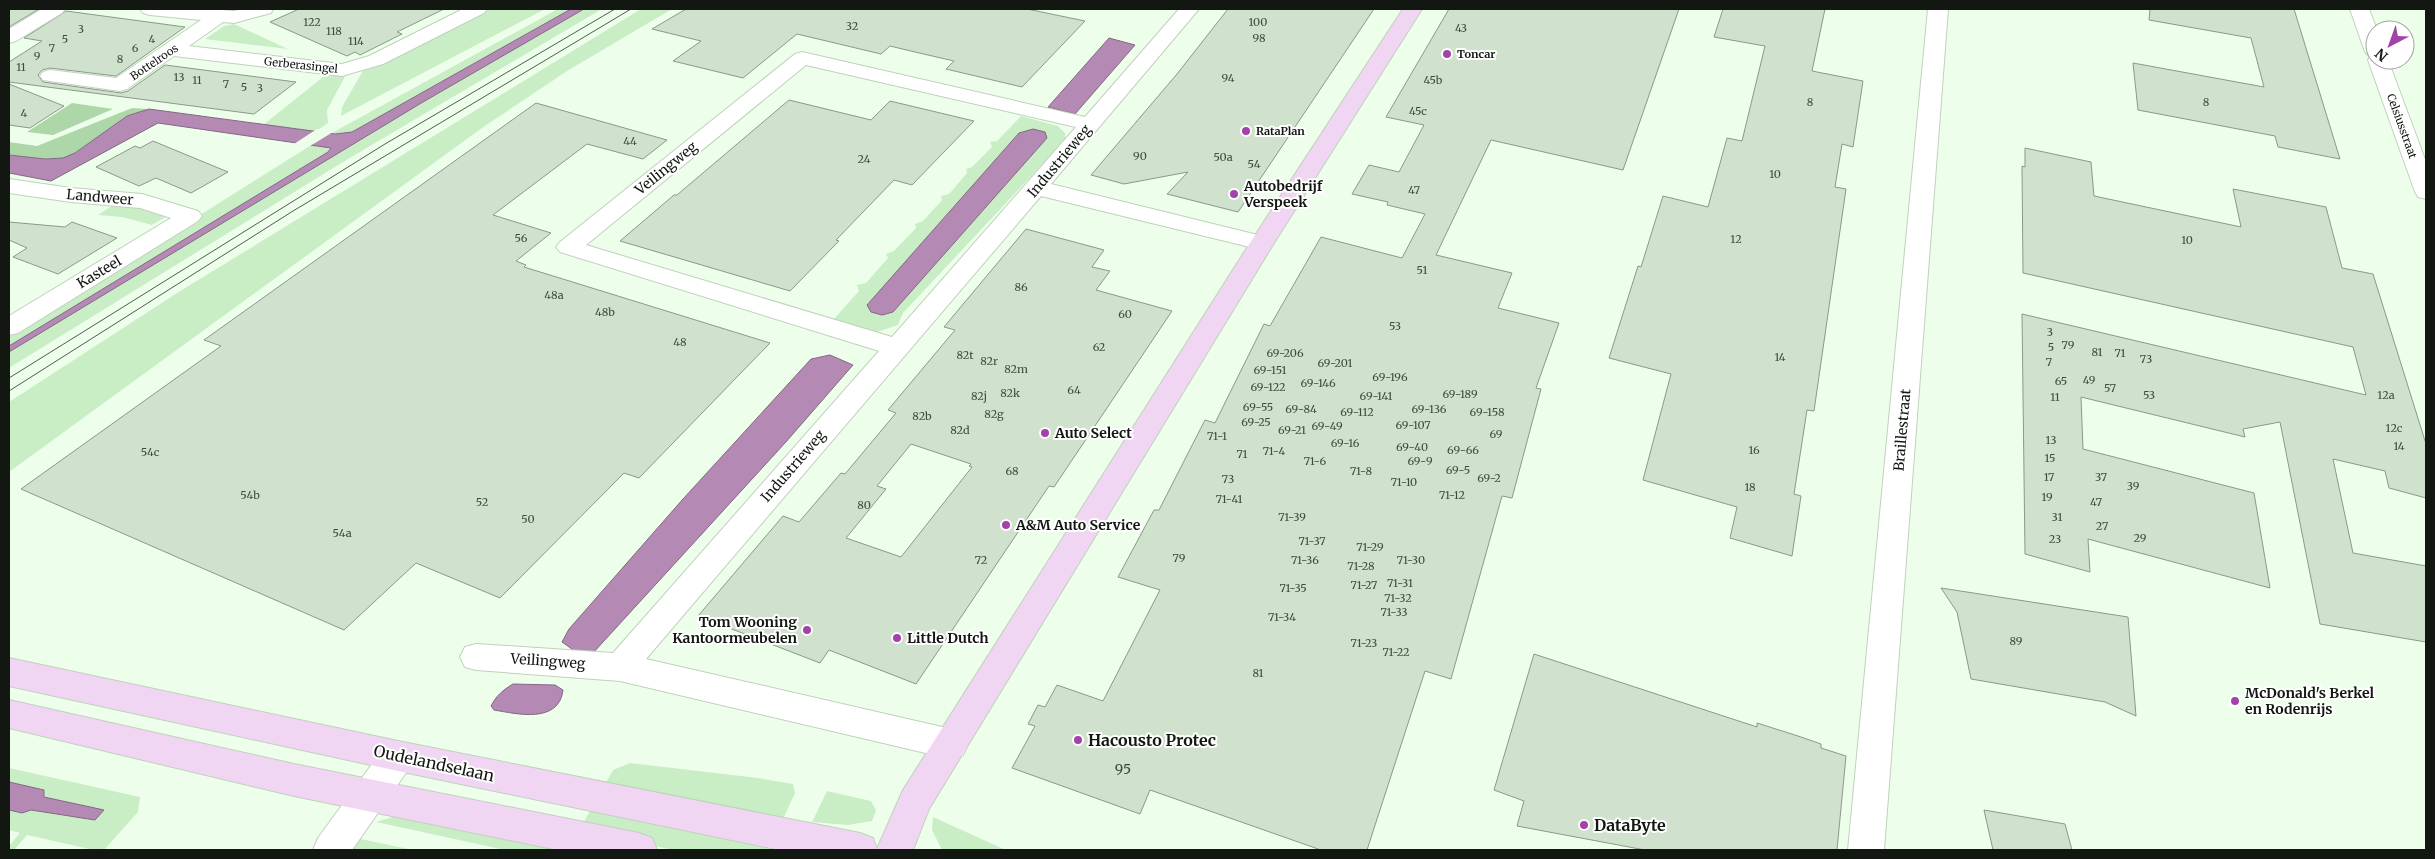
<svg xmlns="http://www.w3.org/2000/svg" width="2435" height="859" font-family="Merriweather,serif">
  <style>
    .green { fill: #c9eec5 }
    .forest { fill: #add7a8 }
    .water { fill: #b48ab5; stroke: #836884 }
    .pier { fill: #edffeb }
    .building { fill: #d0e2ce; stroke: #899a88; fill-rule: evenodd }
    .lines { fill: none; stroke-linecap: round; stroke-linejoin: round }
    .street-casing { stroke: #c0d1bd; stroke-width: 2 }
    .secondary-casing { stroke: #c0d1bd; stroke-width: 2 }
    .street { fill: #fff; fill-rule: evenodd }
    .secondary { fill: #f0d6f2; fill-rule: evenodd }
    .tram { stroke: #525c51; stroke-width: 1 }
    .poi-dot { fill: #a342a9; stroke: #fff; stroke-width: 2 }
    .labels { text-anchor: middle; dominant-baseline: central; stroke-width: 4; stroke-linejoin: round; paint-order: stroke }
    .number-label { font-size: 11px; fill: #424a40 }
    .far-poi-label { font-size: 11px; font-weight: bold; fill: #121811; stroke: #fff; text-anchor: start }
    .far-street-label { font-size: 11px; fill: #121811; stroke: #fff }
    .street-label { font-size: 14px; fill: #121811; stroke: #fff }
    .poi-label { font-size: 14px; font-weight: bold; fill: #121811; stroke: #fff; text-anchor: start }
    .near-number-label { font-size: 14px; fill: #424a40 }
    .near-poi-label { font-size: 16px; font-weight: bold; fill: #121811; stroke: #fff; text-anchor: start }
    .near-street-label { font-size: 16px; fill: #121811; stroke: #fff }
  </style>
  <rect width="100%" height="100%" fill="#edffeb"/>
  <path class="green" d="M485,9H545L341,116L342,107L364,69Z
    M558,9H571L352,132L330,134Z
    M584,9H602L343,162L9,368V352L423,102Z
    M641,9H672L567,71L482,128L9,472V402L177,293Z
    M234,24L288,49L205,39L224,26Z
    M347,73L327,110L328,123L315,132L263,125L323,77Z
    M1021,116L1058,126L1065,133V140L903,313L898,325L877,332L833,320L859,291L857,285L866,283L888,258L886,254L894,251L916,228L915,224L923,221L942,200L941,196L949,194L967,173L966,169L972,167L992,147L990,142L997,141Z
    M313,144L330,147L331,150L9,346V335Z
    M113,205L134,207L167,216L152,225L122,217L98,215Z
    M630,763L758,778L793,784L795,793L783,819L601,791L613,770Z
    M9,768L140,797L138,812L104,850H94L27,835L14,850H9V846L20,833L9,830V810L22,813L31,810H104L43,797L44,790L9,782Z
    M827,791L871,801L876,810L872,821L848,825L812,822Z
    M592,807L771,842L767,850H674L579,831Z
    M396,816L552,843L548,850H505L376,822Z
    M933,817L1006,850H942L932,830Z
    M356,838L413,850H347Z"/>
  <path class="forest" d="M72,103L113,109L53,135L27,132Z
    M132,108L149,109L127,116L75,153L63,158L45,159L9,155V142L37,146Z"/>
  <path class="water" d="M571,9H584L423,102L9,352V346L328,152L331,148L158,123L51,181L9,173V155L45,159L63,158L75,153L127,116L149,109L335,134L352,132Z
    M1109,38L1135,45L1075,114L1048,107Z
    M1033,129L1045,132L1047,138L893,312L882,315L871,312L867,305L1019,133Z
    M830,355L853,365L785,443L593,653L579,654L562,642L569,629L683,499L811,359Z
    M513,684L555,685L563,690C559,724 517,714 494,710L491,706C496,696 503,690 513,684Z
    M9,782L44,790V797L104,810L95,820L31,810L22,813L9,810Z"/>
  <path class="pier" d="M317,129L333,132L310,146L294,144Z"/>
  <path class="building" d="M9,9H39L9,27Z
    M299,9H444L397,32L402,34L360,55L355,52L347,56L270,22Z
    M686,9H1027L1085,21L1022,87L946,69L954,61L915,52L890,46L881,54L797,34L743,78L673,61L701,41L652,29Z
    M1228,9H1374L1238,212L1167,194L1188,172L1124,184L1091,175L1177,74Z
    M1449,9H1679L1623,170L1491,140L1436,255L1512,273L1498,308L1559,323L1536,388L1541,389L1512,498L1502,496L1451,679L1425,671L1367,850H1321L1150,790L1140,814L1012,768L1035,726L1028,724L1038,705L1045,707L1057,685L1103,701L1160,590L1118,577L1154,510H1159L1205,420L1215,423L1264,324L1270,326L1321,237L1402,258L1425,214L1387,205L1388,202L1352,194L1369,165L1399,172L1424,125L1386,117Z
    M1723,9H1825L1812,71L1863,81L1853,147L1842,144L1835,187L1846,189L1814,411L1807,410L1794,494L1801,496L1792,556L1730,538L1737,507L1643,480L1671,374L1609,358L1638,266L1641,267L1663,196L1708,207L1727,138L1742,141L1765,46L1714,37Z
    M2150,9H2294L2340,159L2278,147L2275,136L2138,110L2133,63L2264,87L2251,38L2149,20Z
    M66,11L185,27L116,76L50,68L42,70L38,75L43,82L121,93L128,91L165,65L296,82L254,114L9,82V62L42,41L24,38Z
    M9,84L64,106L30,128L9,125Z
    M789,100L871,120L890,101L974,121L912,185L894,180L836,240L839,241L790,291L620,241L674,195H677Z
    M536,103L667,140L643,159L587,144L493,215L551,233L516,261L526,265L524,267L770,343L639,478L624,473L500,598L416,563L344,630L21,489L221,346L204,340Z
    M153,141L228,172L191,193L156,178L139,186L96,167L135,146L140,148Z
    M2025,148L2091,162L2094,196L2241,227L2233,189L2326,207L2342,268L2373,274L2426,444V498L2389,488L2385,471L2333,459L2353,553L2426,566V642L2320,624L2280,422L2243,429L2245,437L2081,397L2083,449L2254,493L2270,588L2088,539L2090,572L2025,554L2022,314L2366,395L2353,347L2023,273L2022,166L2025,167Z
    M9,222L65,227L72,222L117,238L58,274L13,257L27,248L9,240Z
    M1026,229L1104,250L1092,267L1110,271L1096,290L1172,311L1054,487L1049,486L916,684L829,650L820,663L698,616L783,516L799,522L841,473L845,474L896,413L888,410L955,330L944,327ZM911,444L971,464L969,466L972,467L901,557L846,538L886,489L877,486Z
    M1941,588L2128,617L2136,716L2105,702L1971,679L1957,612Z
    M1534,654L1757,727V723L1798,736L1821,744V748L1846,756L1837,850H1645L1517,826L1524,801L1494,790Z
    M1984,810L2065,824L2072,850H1993Z"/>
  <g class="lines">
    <defs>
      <path id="street" d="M42,9H65L62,13L16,41L9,43V29Z
        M140,9H208L234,11L243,9H273L271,13L234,23L223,22L189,46L342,64L369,56L463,9H487L484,13L383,64L342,76L174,56L127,89L120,91L43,80L40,76L43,72L50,70L116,78L201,20L150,15L143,13Z
        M1179,9H1199L1051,184L1270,238L1274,243L1270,248L1262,250L1041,196L646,659L951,729L963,733L968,744L963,755L951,759L620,681L476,670L465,667L460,657L465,647L476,644L613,653L879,351L560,252L556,247L560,242L795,54L802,52L1085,117ZM806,65L1076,127L892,337L586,245Z
        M1928,9H1948L1884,850H1848Z
        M2350,9H2369L2377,30L2375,60H2388L2426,162V199L2418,197L2415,192L2368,60L2370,57L2365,52Z
        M9,179L71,188L142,194L198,211L202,216L198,221L18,333L9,335V316L171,218L140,208L71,202L9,193Z
        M398,741L410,745L415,756L410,767L352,850H313L318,838L386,745Z"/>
      <path id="secondary" d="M1403,9H1422L1274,243L929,809L913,850H780L398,771L9,686V658L398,741L860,833L873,838L877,849L903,790L1250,243Z
        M9,700L294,764L639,833L652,838L657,850H558L294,796L9,728Z"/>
    </defs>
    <use href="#street" class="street-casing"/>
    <use href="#secondary" class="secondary-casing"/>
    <use href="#street" class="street"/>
    <use href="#secondary" class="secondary"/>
    <path class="tram" d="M9,378L385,144L615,9
      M9,391L293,211L631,9"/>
  </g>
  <g class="poi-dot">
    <circle cx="1447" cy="54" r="5"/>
    <circle cx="1246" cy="131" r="5"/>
    <circle cx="1234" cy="194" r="5"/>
    <circle cx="1045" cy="433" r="5"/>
    <circle cx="1006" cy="525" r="5"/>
    <circle cx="807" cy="630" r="5"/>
    <circle cx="897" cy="638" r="5"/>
    <circle cx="2235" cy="701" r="5"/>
    <circle cx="1078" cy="740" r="5"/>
    <circle cx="1584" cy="825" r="5"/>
  </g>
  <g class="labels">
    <g class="number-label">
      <text x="312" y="22">122</text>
      <text x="1258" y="22">100</text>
      <text x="852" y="26">32</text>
      <text x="1461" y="28">43</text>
      <text x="81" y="29">3</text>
      <text x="334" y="31">118</text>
      <text x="1259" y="38">98</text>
      <text x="65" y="39">5</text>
      <text x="152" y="39">4</text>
      <text x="356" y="41">114</text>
      <text x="52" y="48">7</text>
      <text x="135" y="48">6</text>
      <text x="37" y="56">9</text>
      <text x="120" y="59">8</text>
      <text x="21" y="67">11</text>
      <text x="179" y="77">13</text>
      <text x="1228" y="78">94</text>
      <text x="197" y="80">11</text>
      <text x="1433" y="80">45b</text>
      <text x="226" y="84">7</text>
      <text x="244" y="87">5</text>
      <text x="260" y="88">3</text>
      <text x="1810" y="102">8</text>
      <text x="2206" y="102">8</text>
      <text x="1418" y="111">45c</text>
      <text x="24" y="113">4</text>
      <text x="630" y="141">44</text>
      <text x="1140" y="156">90</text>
      <text x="1223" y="157">50a</text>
      <text x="864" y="159">24</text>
      <text x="1254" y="164">54</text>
      <text x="1775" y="174">10</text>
      <text x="1414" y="190">47</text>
      <text x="521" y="238">56</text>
      <text x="1736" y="239">12</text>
      <text x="2187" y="240">10</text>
      <text x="1422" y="270">51</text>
      <text x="1021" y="287">86</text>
      <text x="554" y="295">48a</text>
      <text x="605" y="312">48b</text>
      <text x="1125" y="314">60</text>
      <text x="1395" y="326">53</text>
      <text x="2050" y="332">3</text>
      <text x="680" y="342">48</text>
      <text x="2068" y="345">79</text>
      <text x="1099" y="347">62</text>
      <text x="2051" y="347">5</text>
      <text x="2097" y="352">81</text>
      <text x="1285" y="353">69-206</text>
      <text x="2120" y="353">71</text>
      <text x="965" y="355">82t</text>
      <text x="1780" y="357">14</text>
      <text x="2146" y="359">73</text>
      <text x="989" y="361">82r</text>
      <text x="2049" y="362">7</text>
      <text x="1335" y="363">69-201</text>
      <text x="1016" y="369">82m</text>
      <text x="1270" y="370">69-151</text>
      <text x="1390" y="377">69-196</text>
      <text x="2089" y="380">49</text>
      <text x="2061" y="381">65</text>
      <text x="1318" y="383">69-146</text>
      <text x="1268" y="387">69-122</text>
      <text x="2110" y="388">57</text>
      <text x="1074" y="390">64</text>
      <text x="1010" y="393">82k</text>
      <text x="1460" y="394">69-189</text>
      <text x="2149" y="395">53</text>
      <text x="2386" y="395">12a</text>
      <text x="979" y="396">82j</text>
      <text x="1376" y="396">69-141</text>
      <text x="2055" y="397">11</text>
      <text x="1258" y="407">69-55</text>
      <text x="1301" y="409">69-84</text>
      <text x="1429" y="409">69-136</text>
      <text x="1357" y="412">69-112</text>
      <text x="1487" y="412">69-158</text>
      <text x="994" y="414">82g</text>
      <text x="922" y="416">82b</text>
      <text x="1256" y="422">69-25</text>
      <text x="1413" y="425">69-107</text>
      <text x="1327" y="426">69-49</text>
      <text x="2394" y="428">12c</text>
      <text x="960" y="430">82d</text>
      <text x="1292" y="430">69-21</text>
      <text x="1496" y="434">69</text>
      <text x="1217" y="436">71-1</text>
      <text x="2051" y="440">13</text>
      <text x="1345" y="443">69-16</text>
      <text x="2399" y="446">14</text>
      <text x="1412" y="447">69-40</text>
      <text x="1463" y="450">69-66</text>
      <text x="1754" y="450">16</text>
      <text x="1274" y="451">71-4</text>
      <text x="150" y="452">54c</text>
      <text x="1242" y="454">71</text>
      <text x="2050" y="458">15</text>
      <text x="1315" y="461">71-6</text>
      <text x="1420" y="461">69-9</text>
      <text x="1458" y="470">69-5</text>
      <text x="1012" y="471">68</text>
      <text x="1361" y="471">71-8</text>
      <text x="2049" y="477">17</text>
      <text x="2101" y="477">37</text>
      <text x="1489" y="478">69-2</text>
      <text x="1228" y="479">73</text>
      <text x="1404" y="482">71-10</text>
      <text x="2133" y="486">39</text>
      <text x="1750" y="487">18</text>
      <text x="250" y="495">54b</text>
      <text x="1452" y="495">71-12</text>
      <text x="2047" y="497">19</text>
      <text x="1229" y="499">71-41</text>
      <text x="482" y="502">52</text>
      <text x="2096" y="502">47</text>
      <text x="864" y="505">80</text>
      <text x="1292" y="517">71-39</text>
      <text x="2057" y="517">31</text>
      <text x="528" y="519">50</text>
      <text x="2102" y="526">27</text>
      <text x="342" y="533">54a</text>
      <text x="2140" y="538">29</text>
      <text x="2055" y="539">23</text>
      <text x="1312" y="541">71-37</text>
      <text x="1370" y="547">71-29</text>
      <text x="1179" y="558">79</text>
      <text x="981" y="560">72</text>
      <text x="1305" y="560">71-36</text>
      <text x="1411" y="560">71-30</text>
      <text x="1361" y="566">71-28</text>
      <text x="1400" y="583">71-31</text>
      <text x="1364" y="585">71-27</text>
      <text x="1293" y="588">71-35</text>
      <text x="1398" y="598">71-32</text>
      <text x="1394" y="612">71-33</text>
      <text x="1282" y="617">71-34</text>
      <text x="2016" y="641">89</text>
      <text x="1364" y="643">71-23</text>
      <text x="1396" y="652">71-22</text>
      <text x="1258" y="673">81</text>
    </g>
    <g class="far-poi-label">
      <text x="1457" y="54">Toncar</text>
      <text x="1256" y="131">RataPlan</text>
    </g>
    <g class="far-street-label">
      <text transform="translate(154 62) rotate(-34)">Bottelroos</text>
      <text transform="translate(301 65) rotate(6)">Gerberasingel</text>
      <text transform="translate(2402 126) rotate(70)">Celsiusstraat</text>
    </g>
    <g class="street-label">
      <text transform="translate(1059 161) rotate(-50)">Industrieweg</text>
      <text transform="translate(666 168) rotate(-39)">Veilingweg</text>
      <text transform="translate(100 197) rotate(5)">Landweer</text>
      <text transform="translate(99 272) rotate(-31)">Kasteel</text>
      <text transform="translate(1902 430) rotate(-85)">Braillestraat</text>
      <text transform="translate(793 466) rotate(-49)">Industrieweg</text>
      <text transform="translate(548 661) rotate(4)">Veilingweg</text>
    </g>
    <g class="poi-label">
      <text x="1244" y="186">Autobedrijf<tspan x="1244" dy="16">Verspeek</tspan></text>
      <text x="1055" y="433">Auto Select</text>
      <text x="1016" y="525">A&amp;M Auto Service</text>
      <text x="797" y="622" text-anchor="end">Tom Wooning<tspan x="797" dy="16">Kantoormeubelen</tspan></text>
      <text x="907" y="638">Little Dutch</text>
      <text x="2245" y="693">McDonald's Berkel<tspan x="2245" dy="16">en Rodenrijs</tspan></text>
    </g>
    <g class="near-number-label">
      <text x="1123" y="769">95</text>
    </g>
    <g class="near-poi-label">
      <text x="1088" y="740">Hacousto Protec</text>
      <text x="1594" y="825">DataByte</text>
    </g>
    <g class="near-street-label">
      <text transform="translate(434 763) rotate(12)">Oudelandselaan</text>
    </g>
  </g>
  <rect width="2435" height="859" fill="none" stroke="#121811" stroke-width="20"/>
  <g transform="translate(2390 45) rotate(221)"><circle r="24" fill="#ffffff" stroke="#a0a3a0"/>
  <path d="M0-4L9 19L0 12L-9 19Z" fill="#a342a9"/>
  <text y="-8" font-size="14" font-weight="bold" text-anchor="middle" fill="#121811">N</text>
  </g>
</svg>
